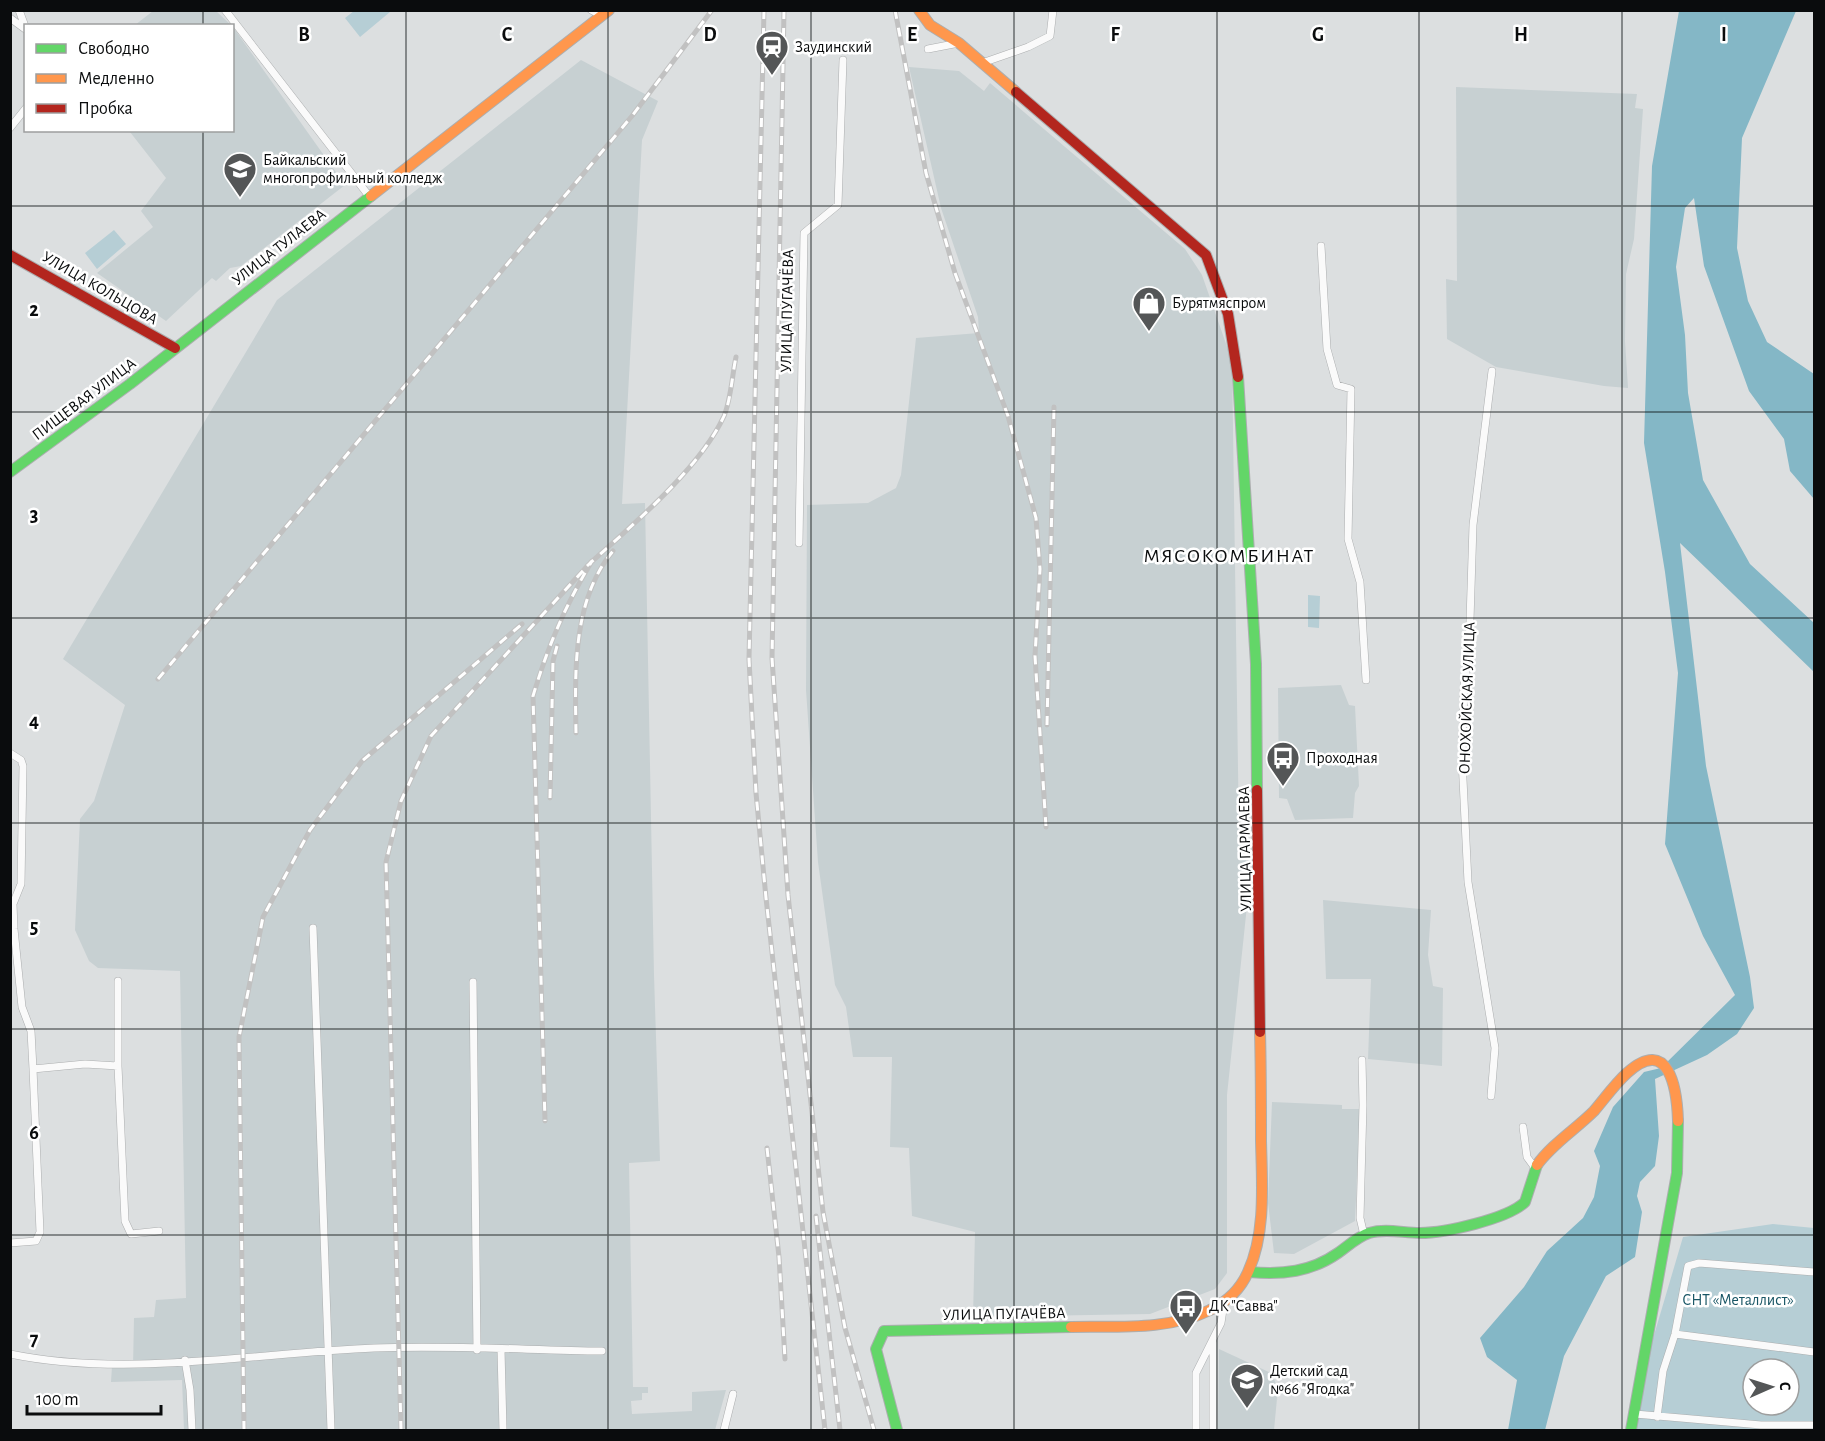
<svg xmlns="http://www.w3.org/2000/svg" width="1825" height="1441" font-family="'Alegreya Sans',sans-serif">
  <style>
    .built { fill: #c7d0d2 }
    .green { fill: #b6ced5; fill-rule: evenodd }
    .water { fill: #84b7c6 }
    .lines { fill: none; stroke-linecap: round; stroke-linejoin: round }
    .street-casing { stroke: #acaeaf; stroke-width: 8 }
    .fast-casing { stroke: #acaeaf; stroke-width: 12 }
    .slow-casing { stroke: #acaeaf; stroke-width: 12 }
    .jam-casing { stroke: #acaeaf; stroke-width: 12 }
    .street { stroke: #fafafa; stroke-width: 7 }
    .fast { stroke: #63d668; stroke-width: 10 }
    .slow { stroke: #ff974d; stroke-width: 10 }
    .jam { stroke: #b3261e; stroke-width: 10 }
    .rail-casing { stroke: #c1c1c1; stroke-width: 5 }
    .rail { stroke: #fff; stroke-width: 3; stroke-dasharray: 9; stroke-linecap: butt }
    .grid { fill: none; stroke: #0a0c0d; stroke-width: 1.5; stroke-opacity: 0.55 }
    .labels { text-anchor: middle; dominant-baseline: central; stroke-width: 5; stroke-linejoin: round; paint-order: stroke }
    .poi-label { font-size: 16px; fill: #0a0c0d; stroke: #fff; text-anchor: start }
    .street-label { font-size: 16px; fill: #0a0c0d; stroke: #fff }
    .park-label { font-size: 16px; fill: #195665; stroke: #fff }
    .quarter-label { font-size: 20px; letter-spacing: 1.5px; fill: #0a0c0d; stroke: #fff }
    .grid-label { font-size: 20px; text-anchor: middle; font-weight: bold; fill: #0a0c0d; stroke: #fff; stroke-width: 5; stroke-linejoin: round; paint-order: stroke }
  </style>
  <rect width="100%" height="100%" fill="#dcdfe0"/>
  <path class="built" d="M153,11H216L231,25H135Z
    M233,27L345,185L241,266L230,268L216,281L212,278L166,321L97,273L153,227L141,211L166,178L130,132L123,131L232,130Z
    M581,60L658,101L642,140L622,504L645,503L654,975L660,1161L629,1163L633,1387H648V1393H642V1400L631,1401L632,1414L692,1411V1392L726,1390L715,1430H184L182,1380L111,1382L112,1366L133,1367L134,1318L154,1317L156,1300L186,1298L180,971L98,968L89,961L75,930L80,819L94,801L125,705L63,659L277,300Z
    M909,67L959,71L984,91L990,83L1185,249L1202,275L1232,361L1239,836L1246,837V861L1251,868L1227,1095V1273L1215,1289L1150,1314L973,1317L975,1232L912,1216L909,1148L890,1147L892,1057H853L846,1007L835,985L818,862L806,690L807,505L868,503L896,488L901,475L916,338L979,333L978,317L941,208Z
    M1456,87L1637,94L1635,108L1643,109L1634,239L1626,274L1625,341L1628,388L1604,386L1496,367L1447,339L1446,279L1457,281Z
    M1341,685L1349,705L1355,706L1359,786L1355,793L1353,818L1295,820L1287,799L1279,798L1278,688Z
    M1323,900L1431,910L1428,955L1433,986L1443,988L1442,1066L1368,1059L1371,979H1326Z
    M1272,1102L1342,1105V1109H1360L1355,1221L1294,1254L1274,1253L1268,1203Z
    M1219,1349L1271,1373L1278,1388L1274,1430H1218Z"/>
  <path class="green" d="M389,11L390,12L360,37L345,18L354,11Z
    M114,230L126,244L97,269L85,253Z
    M1308,595L1320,596L1319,628L1308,627Z
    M1773,1224L1814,1228V1430H1626L1683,1237ZM1753,1369H1789V1405H1753Z"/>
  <path class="water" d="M1679,11H1796L1742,138L1737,248L1748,301L1767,342L1814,374V499L1790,471L1784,439L1749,391L1704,266L1694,198L1685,208L1676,267L1685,335L1688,393L1703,480L1750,564L1814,623V672L1680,543L1706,766L1750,977L1754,1008L1737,1034L1707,1055L1655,1079L1659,1136L1655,1166L1640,1182L1637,1196L1642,1212L1635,1257L1606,1276L1564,1356L1545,1430H1508L1517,1380L1487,1357L1480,1338L1524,1287L1547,1251L1583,1218L1594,1197L1600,1166L1594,1151L1613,1107L1644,1072L1661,1068L1735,995L1703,936L1665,844L1678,673L1665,572L1644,443L1652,166Z"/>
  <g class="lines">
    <defs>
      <path id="street" d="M19,10L26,29
        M225,10L369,196
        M591,10L602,16
        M10,18L25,29
        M928,49L959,43
        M982,63L1028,47L1050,36L1053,10
        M10,128L26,108
        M1321,246L1327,349L1337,385L1351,389L1348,539L1360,582L1366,680
        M799,543L804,233L838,205L843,60
        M10,753L21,760L23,766L21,884L13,904L14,929L22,1007L31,1031L33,1069L85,1064L118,1066V981
        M313,928L331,1430
        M473,982L477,1350
        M1362,1060L1363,1105L1360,1218L1364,1235
        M118,1066L125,1221L131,1234L159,1231
        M1491,1096L1495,1048L1468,882L1462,759L1464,685L1469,652L1473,525L1492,371
        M1523,1127L1527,1157L1535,1168
        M10,1243L36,1241L40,1232L33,1069
        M1675,1334L1814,1352
        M501,1350L503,1430
        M10,1354C126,1378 256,1353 374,1348C450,1345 527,1350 602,1351
        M185,1360L190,1390L192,1430
        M1635,1414L1761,1425H1814
        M1657,1417L1663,1371L1675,1334L1688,1266L1699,1263L1814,1272
        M724,1430L733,1394
        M1196,1430V1373L1221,1323L1224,1303
        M1213,1430V1343"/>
      <path id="fast" d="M1238,377L1256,664L1257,790
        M10,472L130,384L371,196
        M1250,1272C1282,1275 1311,1272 1338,1253C1348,1246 1357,1237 1369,1233C1386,1228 1403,1233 1420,1233C1444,1233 1508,1219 1525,1202L1537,1165
        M897,1430L876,1349L884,1331L1071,1327
        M1631,1430L1677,1173L1678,1121"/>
      <path id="slow" d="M919,10L930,25L959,43L1016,92
        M371,196L609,10
        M1537,1165C1552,1144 1576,1129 1594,1111C1605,1098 1615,1084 1627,1073C1669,1035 1677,1089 1678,1121
        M1071,1327C1116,1326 1168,1331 1210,1310C1227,1302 1240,1290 1248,1272C1266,1233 1262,1184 1261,1141C1261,1105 1261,1068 1260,1032"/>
      <path id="jam" d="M1016,92L1206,255L1228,314L1238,377
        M10,255L175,348
        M1257,790L1260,1032"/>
    </defs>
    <use href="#street" class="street-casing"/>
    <use href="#fast" class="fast-casing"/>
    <use href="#slow" class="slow-casing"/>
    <use href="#jam" class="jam-casing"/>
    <use href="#street" class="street"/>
    <use href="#fast" class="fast"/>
    <use href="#slow" class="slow"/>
    <use href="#jam" class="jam"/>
    <defs>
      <path id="rail" d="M764,10L749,659L756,793L766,898L825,1430
        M784,10L772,658L788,895L823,1212L845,1328L874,1430
        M895,10L926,173L955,273L1008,416L1036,518L1040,569L1035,656L1046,827
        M587,566C630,527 700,469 724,416C731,399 732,376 736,357
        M158,679L632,116L712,10
        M1047,725L1054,407
        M576,733C575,673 572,600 613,551
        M550,798L553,661L557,646
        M767,1148L779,1257L785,1359
        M816,1216L840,1430
        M244,1430L239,1037L263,917L310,830L362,761L522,624
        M401,1430L386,862L401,801L431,736L592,561C565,606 548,646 533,696L545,1121"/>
    </defs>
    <use href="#rail" class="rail-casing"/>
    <use href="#rail" class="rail"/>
  </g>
  <path class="grid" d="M203,10V26M406,10V1430M608,10V1430M811,10V1430M1014,10V1430M1217,10V1430M1419,10V1430M1622,10V1430M203,130V1430M10,206H1814M10,412H1814M10,618H1814M10,823H1814M10,1029H1814M10,1235H1814"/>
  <defs>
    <symbol id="station-pin" viewBox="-11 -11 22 30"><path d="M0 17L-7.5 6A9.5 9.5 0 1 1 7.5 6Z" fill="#545657" stroke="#fff"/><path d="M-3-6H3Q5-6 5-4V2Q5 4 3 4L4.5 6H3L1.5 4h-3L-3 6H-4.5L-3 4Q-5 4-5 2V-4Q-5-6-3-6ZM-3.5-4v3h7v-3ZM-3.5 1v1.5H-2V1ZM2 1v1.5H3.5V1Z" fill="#fff"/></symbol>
    <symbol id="university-pin" viewBox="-11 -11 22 30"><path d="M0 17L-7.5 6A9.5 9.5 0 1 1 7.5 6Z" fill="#545657" stroke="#fff"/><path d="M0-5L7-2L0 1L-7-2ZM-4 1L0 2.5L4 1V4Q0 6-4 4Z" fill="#fff"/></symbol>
    <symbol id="shop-pin" viewBox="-11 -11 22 30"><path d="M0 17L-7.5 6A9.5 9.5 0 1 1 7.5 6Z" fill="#545657" stroke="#fff"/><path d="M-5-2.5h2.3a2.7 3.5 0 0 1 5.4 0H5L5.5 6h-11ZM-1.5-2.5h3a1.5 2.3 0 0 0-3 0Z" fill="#fff"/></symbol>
    <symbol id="bus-pin" viewBox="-11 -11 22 30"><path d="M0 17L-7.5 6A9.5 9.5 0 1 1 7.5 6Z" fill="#545657" stroke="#fff"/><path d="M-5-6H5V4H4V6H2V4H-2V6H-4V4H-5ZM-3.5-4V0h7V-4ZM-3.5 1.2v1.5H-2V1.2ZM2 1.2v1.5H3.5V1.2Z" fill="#fff"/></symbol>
    <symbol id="school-pin" viewBox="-11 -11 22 30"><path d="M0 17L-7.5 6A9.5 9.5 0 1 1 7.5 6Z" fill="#545657" stroke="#fff"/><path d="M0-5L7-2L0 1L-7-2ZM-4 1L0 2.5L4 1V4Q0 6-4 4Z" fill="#fff"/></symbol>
  </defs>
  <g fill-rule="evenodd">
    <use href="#station-pin" x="753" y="28" width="38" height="52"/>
    <use href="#university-pin" x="221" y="150" width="38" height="52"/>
    <use href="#shop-pin" x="1130" y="284" width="38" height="52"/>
    <use href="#bus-pin" x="1264" y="739" width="38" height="52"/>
    <use href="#bus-pin" x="1167" y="1287" width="38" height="52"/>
    <use href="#school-pin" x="1228" y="1361" width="38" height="52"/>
  </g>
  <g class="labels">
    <g class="poi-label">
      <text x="795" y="47">Заудинский</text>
      <text x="263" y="160">Байкальский<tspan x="263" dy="18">многопрофильный колледж</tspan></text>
      <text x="1172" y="303">Бурятмяспром</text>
      <text x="1306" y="758">Проходная</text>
      <text x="1209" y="1306">ДК "Савва"</text>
      <text x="1270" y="1371">Детский сад<tspan x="1270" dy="18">№66 "Ягодка"</tspan></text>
    </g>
    <g class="street-label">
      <text transform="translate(279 247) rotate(-38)">УЛИЦА ТУЛАЕВА</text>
      <text transform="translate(100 288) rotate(30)">УЛИЦА КОЛЬЦОВА</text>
      <text transform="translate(787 311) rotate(-89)">УЛИЦА ПУГАЧЁВА</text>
      <text transform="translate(84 399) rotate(-37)">ПИЩЕВАЯ УЛИЦА</text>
      <text transform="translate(1467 698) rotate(-88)">ОНОХОЙСКАЯ УЛИЦА</text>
      <text transform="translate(1245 849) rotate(-91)">УЛИЦА ГАРМАЕВА</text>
      <text transform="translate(1004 1314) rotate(-1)">УЛИЦА ПУГАЧЁВА</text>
    </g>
    <g class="park-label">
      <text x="1738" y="1300">СНТ «Металлист»</text>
    </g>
    <g class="quarter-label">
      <text x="1229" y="556">МЯСОКОМБИНАТ</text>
    </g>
  </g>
  <g class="grid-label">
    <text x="304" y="41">B</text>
    <text x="507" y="41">C</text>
    <text x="710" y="41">D</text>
    <text x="912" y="41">E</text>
    <text x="1115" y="41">F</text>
    <text x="1318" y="41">G</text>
    <text x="1521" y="41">H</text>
    <text x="1724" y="41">I</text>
    <text x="34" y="316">2</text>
    <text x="34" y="521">3</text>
    <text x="34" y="727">4</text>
    <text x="34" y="933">5</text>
    <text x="34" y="1139">6</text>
    <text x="34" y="1345">7</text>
  </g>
  <rect width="1825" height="1441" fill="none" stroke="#0a0c0d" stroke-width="24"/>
  <rect x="24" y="24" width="210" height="108" fill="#ffffff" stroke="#9d9e9e" stroke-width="1.5"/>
  <rect x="36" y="44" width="30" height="9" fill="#63d668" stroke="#9d9e9e" stroke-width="1.5"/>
  <text x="78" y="54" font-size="18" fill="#0a0c0d">Свободно</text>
  <rect x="36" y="74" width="30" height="9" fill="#ff974d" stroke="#9d9e9e" stroke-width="1.5"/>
  <text x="78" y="84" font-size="18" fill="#0a0c0d">Медленно</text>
  <rect x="36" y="104" width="30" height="9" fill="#b3261e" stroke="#9d9e9e" stroke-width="1.5"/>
  <text x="78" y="114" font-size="18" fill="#0a0c0d">Пробка</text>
  <g transform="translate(1771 1387) rotate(87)"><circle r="28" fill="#ffffff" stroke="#9d9e9e" stroke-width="1.5"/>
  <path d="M0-4.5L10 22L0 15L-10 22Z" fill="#545657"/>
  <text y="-9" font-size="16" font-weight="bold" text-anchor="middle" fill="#0a0c0d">С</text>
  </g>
  <path d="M27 1405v9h134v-9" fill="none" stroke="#0a0c0d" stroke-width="3"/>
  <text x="36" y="1405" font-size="18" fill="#0a0c0d" stroke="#ffffff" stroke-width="4.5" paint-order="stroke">100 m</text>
</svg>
